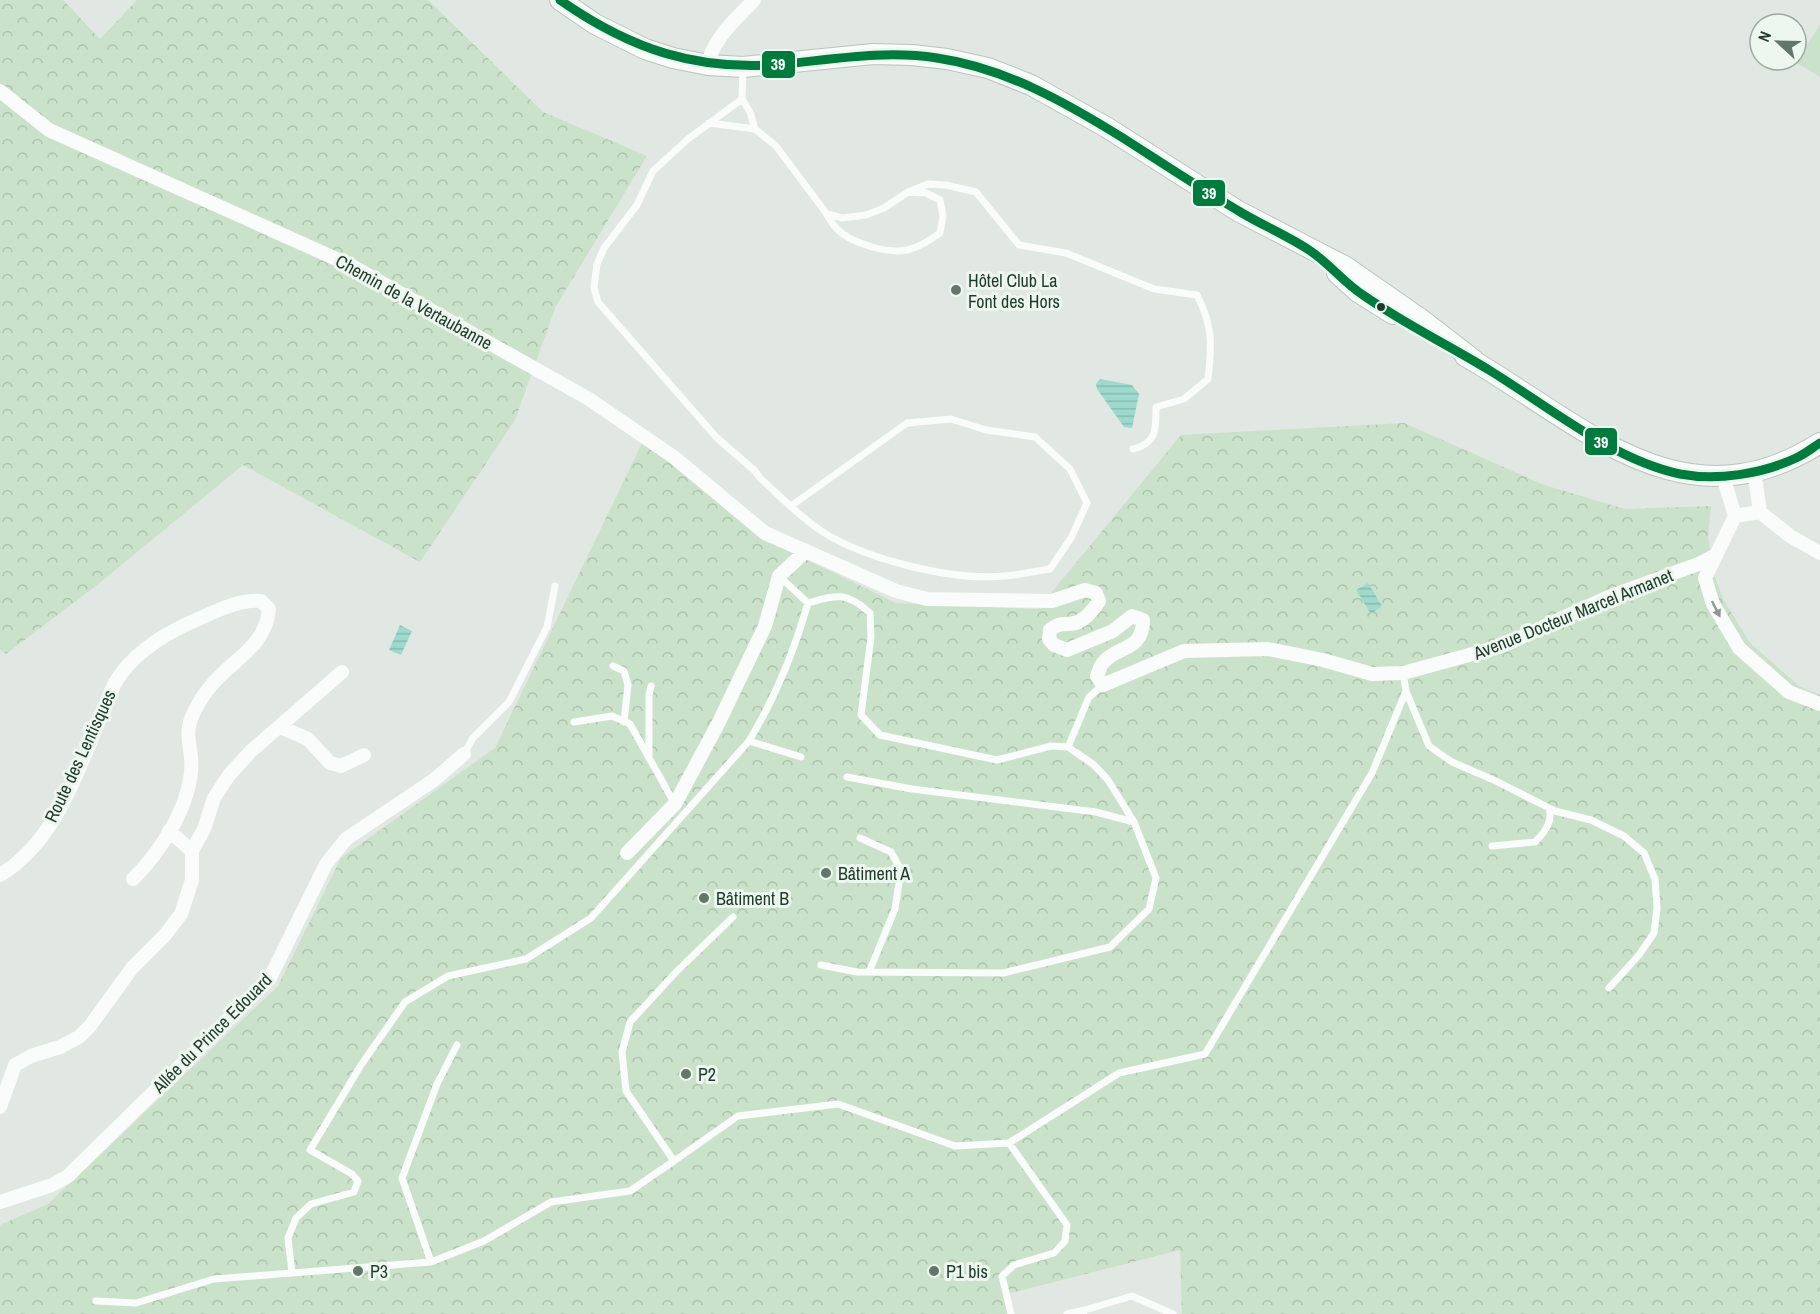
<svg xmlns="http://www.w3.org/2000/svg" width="1820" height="1314" font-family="'Archivo Narrow',sans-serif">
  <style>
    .green { fill: #cae2c9 }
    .forest { fill: url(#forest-crowns) }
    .water { fill: url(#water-rules) }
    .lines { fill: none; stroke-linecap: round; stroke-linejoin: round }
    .secondary-casing { stroke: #bac4bd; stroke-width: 22 }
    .lane { stroke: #fafbfb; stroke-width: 7 }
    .street { stroke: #fafbfb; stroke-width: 14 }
    .secondary { stroke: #fafbfb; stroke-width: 20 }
    .bus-1-casing { stroke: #eef7ef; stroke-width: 14 }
    .bus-1 { stroke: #007b3e; stroke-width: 9 }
    .oneway { fill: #8c9a92 }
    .poi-dot { fill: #62776a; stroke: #eef7ef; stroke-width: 2 }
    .bus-dot { fill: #1e3a2a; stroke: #eef7ef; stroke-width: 2 }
    .labels { text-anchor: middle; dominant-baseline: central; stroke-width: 6; stroke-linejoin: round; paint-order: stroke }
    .poi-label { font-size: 18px; fill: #1e3a2a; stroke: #eef7ef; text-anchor: start }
    .street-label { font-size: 18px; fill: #1e3a2a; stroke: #eef7ef }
    .line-badge { stroke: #eef7ef; stroke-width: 2 }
    .badge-label { font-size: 16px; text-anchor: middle; font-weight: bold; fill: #fff }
  </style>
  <defs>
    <pattern id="forest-crowns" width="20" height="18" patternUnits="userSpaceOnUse" patternTransform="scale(1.5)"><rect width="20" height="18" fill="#cae2c9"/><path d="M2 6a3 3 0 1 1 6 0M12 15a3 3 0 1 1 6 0" fill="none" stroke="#adc3ad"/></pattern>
    <pattern id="water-rules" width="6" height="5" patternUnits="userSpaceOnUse" patternTransform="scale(1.5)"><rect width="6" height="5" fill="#9ed9ce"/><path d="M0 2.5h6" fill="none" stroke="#88bbb1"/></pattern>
  </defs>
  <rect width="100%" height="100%" fill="#e1e7e2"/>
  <path class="green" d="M1820,25V77L1795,62Z"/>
  <path class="forest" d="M0,0H63L100,39L137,0H428L543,112L647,156L556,306L515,420L420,562L243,465L97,585L6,654L0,650Z
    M1404,423L1544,485L1625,509L1711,506L1708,538L1715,577L1723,599L1750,643L1799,686L1820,695V1314H1182L1180,1250L1007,1294L1009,1314H0V1225L48,1204L278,986L341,858L495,748L643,441L762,538L896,603L1038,609L1181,435Z"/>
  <path class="water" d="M1100,379L1132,385L1139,394L1132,428L1124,427L1097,389L1096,384Z
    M1368,583L1382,606L1371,614L1356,590Z
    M400,625L412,631L401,655L389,650Z"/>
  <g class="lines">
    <defs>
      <path id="secondary" d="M560,0L595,24L645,49L673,58L708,65L743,67L873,54L912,55L947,59L988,68L1031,85L1106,127L1238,211L1346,267L1422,320L1475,361
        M1337,273L1358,292L1393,314
        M1465,356C1581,422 1681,531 1820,443"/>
    </defs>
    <use href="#secondary" class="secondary-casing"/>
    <path class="lane" d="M743,69L742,99L688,139L653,171L637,205L604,248L597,264L594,288L598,302L717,438L754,470L761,479C778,494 794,511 813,525C856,558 950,581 1005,576C1020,575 1035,571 1050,569L1071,538L1087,503L1070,469L1035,437L986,430L951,419L907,423L791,506
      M742,99L750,112L755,129
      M709,123L755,129L776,146L826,213L842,218L866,215L884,208L908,192L926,193L940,200L943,216L940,233C930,240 920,247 907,250C887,254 851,243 837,229C832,224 829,218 826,213
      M908,192L928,184L946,185L976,192L1019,245L1066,253L1154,289L1197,295C1213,326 1212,345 1208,379L1184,399L1156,407C1156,429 1157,443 1133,449
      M808,603C836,595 846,591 870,613L871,637L861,715L880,735L997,760L1051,746L1068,747L1094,765L1108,780L1134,822L1156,878L1149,909L1110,947L1003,973L857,972L821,965
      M613,666L624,671L628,685L624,722
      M1406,691L1429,746L1452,762L1496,781L1555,811L1591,820L1624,836L1644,853L1655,879L1657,908L1654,933L1639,955L1609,988
      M574,722L612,716L630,724L675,804
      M749,741L801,757
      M1068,747L1089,697L1103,685
      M464,754L473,738L509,702L547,627L555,586
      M649,758V695L651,686
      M847,777L912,789L1096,812L1134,822
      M860,838L891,852L901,870L895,909L869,972
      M1492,846L1535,842C1545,832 1553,822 1549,808
      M733,917L677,971L630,1022L622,1052L626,1091L674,1161L738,1116L838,1104L955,1146L1009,1143L1119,1073L1205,1054L1372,773L1406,691L1403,673
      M1009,1143L1067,1225L1065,1241L1054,1253L1014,1265L1002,1276L1011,1314
      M674,1161L630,1191L551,1202L484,1241L431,1262L292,1273L288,1238L296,1218L311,1204L354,1192L358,1181L352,1174L310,1150L361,1065L405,1002L448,976L526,959L591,918L749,741C775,698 794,652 808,603L779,576
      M431,1262L402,1178L437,1084L457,1045
      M96,1301L136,1303L214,1279L292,1273
      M1067,1314L1085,1310
      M1083,1314L1085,1310L1132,1296L1173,1314"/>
    <path class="street" d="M708,65C712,39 737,18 754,0
      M0,91L49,130L352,266L589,399L675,458L765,533L896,591L927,599L1052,601L1085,590L1096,593L1099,601C1094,609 1087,618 1078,622C1067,627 1062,620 1050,630L1049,639L1054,645L1067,650L1113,631L1132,616L1143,620C1143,652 1117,645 1103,663C1100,666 1099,672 1097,676L1103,685L1184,651L1268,649L1323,660L1372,674L1403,673L1502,646L1606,598L1701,563L1716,555
      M1754,470L1760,512
      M1723,476L1735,516
      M1760,512L1735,516L1705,578L1713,604L1739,648L1789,692L1820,704
      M1760,512L1790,536L1820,553
      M280,727L308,739L330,763L341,766L364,755
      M169,831L192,851
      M627,853L675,804L719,722L765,626L779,576L806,551
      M0,875C54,843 76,775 99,721C104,709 109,695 115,683C132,653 166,633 196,620C216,611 240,599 261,601L269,609C266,647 231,660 210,687C204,694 199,702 195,710C181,736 194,748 191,772C187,811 160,852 133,879
      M0,1107L15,1065L31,1056L60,1047L79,1037L90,1026L132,968L165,935L181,914L192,880V851L204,829L214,798L229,775L251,751L342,672
      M0,1202L52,1185L68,1176L270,978L326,864L346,839L434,780L464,754"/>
    <use href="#secondary" class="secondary"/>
    <defs>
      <path id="bus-1" d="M560,0C630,49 697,72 784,64C835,59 886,50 937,58C1005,68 1065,102 1123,138C1162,163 1201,189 1242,213C1264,226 1288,236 1309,250C1329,263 1343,282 1363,295C1403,323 1448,345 1489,370C1548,406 1611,459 1680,474C1717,481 1762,474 1796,458C1805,454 1812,448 1820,443"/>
    </defs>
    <use href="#bus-1" class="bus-1-casing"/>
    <use href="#bus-1" class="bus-1"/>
  </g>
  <defs><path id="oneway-solid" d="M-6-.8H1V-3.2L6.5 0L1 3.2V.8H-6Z" transform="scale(1.5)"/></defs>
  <use class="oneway" href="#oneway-solid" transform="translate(1716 609) rotate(63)"/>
  <g class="poi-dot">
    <circle cx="956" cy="290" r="6"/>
    <circle cx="826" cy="873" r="6"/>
    <circle cx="704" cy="898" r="6"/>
    <circle cx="686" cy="1074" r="6"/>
    <circle cx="358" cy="1271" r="6"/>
    <circle cx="934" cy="1271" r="6"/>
  </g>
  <circle class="bus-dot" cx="1381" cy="307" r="5"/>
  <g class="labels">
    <g class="poi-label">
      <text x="968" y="280">Hôtel Club La<tspan x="968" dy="21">Font des Hors</tspan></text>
      <text x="838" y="873">Bâtiment A</text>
      <text x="716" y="898">Bâtiment B</text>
      <text x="698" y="1074">P2</text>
      <text x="370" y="1271">P3</text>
      <text x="946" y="1271">P1 bis</text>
    </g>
    <g class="street-label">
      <text transform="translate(414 302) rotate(29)">Chemin de la Vertaubanne</text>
      <text transform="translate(1573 614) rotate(-22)">Avenue Docteur Marcel Armanet</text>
      <text transform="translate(80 756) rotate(-65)">Route des Lentisques</text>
      <text transform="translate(212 1033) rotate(-45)">Allée du Prince Edouard</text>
    </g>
  </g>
  <g class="line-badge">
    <rect x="761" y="50" width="35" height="29" rx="6" fill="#007b3e"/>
    <rect x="1192" y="179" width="34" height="28" rx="6" fill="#007b3e"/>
    <rect x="1584" y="427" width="34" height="29" rx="6" fill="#007b3e"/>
  </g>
  <g class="badge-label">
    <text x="778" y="70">39</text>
    <text x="1209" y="199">39</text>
    <text x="1601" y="448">39</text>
  </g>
  <g transform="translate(1778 42) rotate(292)"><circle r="28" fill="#eef7ef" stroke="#9baba0" stroke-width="1.5"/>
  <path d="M0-4.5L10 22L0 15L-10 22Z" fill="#62776a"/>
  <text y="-9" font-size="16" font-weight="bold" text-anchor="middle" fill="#1e3a2a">N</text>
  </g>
</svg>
